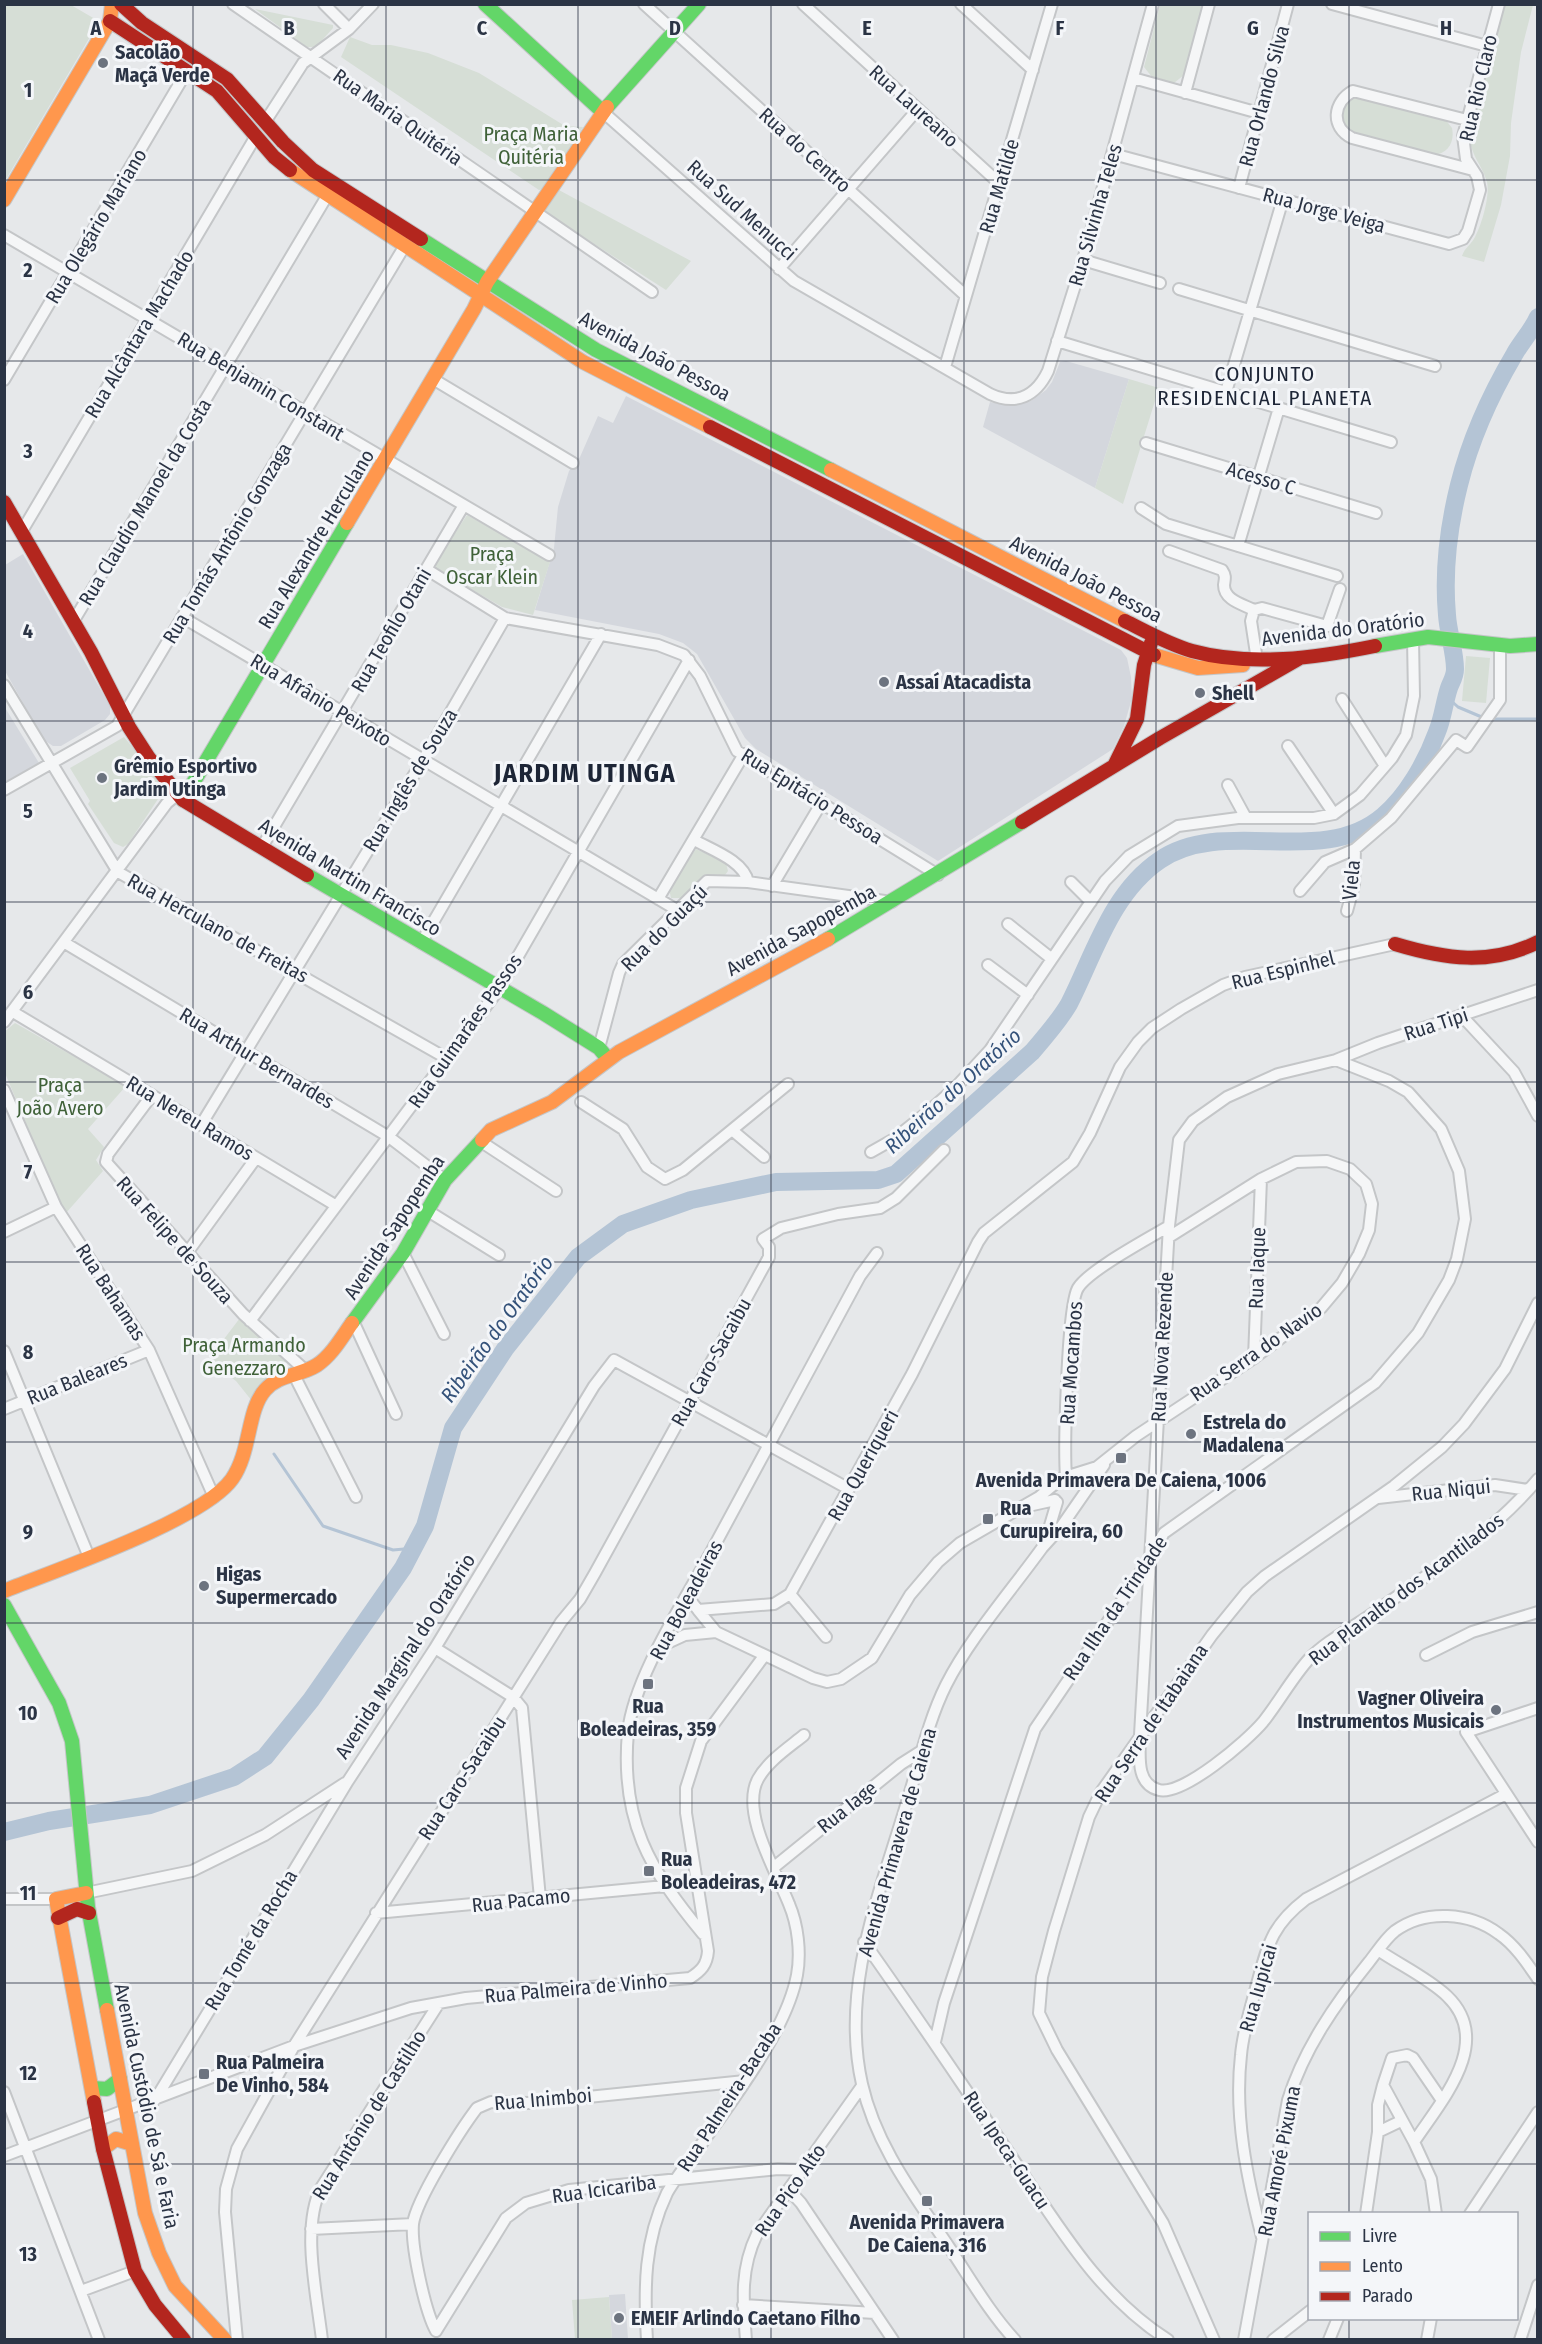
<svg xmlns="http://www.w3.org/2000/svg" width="1542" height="2344" font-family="'Fira Sans Condensed',sans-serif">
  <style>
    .built { fill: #d4d7dd }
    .green { fill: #d6ded6 }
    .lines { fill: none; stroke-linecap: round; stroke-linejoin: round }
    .stream { stroke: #b4c4d5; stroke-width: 3 }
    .river { stroke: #b4c4d5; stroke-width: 18 }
    .street-casing { stroke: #c4c6c8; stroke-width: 14 }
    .fast-casing { stroke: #c4c6c8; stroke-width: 16 }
    .slow-casing { stroke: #c4c6c8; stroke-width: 16 }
    .jam-casing { stroke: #c4c6c8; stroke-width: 16 }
    .street { stroke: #f5f6f7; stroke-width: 10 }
    .fast { stroke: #63d668; stroke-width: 14 }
    .slow { stroke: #ff974d; stroke-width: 14 }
    .jam { stroke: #b3261e; stroke-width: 14 }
    .grid { fill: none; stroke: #2b3445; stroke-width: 1.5; stroke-opacity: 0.55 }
    .poi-dot { fill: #6c737f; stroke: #f4f6f9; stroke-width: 2 }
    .labels { text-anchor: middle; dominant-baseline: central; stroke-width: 6; stroke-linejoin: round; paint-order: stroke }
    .poi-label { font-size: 20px; font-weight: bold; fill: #2b3445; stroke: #f4f6f9; text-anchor: start }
    .street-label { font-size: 20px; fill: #2b3445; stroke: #f4f6f9 }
    .park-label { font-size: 20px; fill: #3f6138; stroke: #f4f6f9 }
    .neighbourhood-label { font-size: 21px; letter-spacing: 1.5px; fill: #1d2536; stroke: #f4f6f9 }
    .water-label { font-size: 21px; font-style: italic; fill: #34527a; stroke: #f4f6f9 }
    .district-label { font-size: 26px; font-weight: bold; letter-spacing: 1.5px; fill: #1d2536; stroke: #f4f6f9 }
    .grid-label { font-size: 20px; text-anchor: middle; font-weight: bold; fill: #2b3445; stroke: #f4f6f9; stroke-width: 6; stroke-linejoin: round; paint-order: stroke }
  </style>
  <rect width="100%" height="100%" fill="#e6e8ea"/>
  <path class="built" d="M1066,361L1129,379L1095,488L983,427L990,402L1011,406L1031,401L1046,390L1052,382L1060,362Z
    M626,396L1121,650L1127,658L1131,677L1132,698L1124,726L1113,749L938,861L756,749L745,738L697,654L683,643L659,634L535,610L554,548L558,507L569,471L580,457L598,416L613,423Z
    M23,554L110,706V714L105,720L61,746H53L44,740L5,671V565Z
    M4,706L39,763L5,782H4Z
    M625,2294L628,2339H612L609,2295Z"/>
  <path class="green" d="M5,4L71,5L95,19L97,25L5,181Z
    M1160,5H1204L1184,75L1174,83L1152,77L1144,67Z
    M1505,5H1533L1521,52L1511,123L1510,156L1501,205L1484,262L1462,256C1465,247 1471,245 1475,237C1482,224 1490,196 1487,182C1482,164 1469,154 1470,134Z
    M255,9L333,25V28L316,47H307Z
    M350,37L372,45H391L428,53L479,73L565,126L583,127L545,188L539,190L341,57Z
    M1356,96L1445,119L1452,128C1455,142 1448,154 1433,155L1347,130L1340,117L1345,102Z
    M557,189L691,261L666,290L541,210Z
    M1129,379L1159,388L1123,504L1095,488Z
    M467,515L550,562L533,615L502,607L436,569V562Z
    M1466,656L1490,658L1486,703L1462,701Z
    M124,737L166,787L128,844L123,847L114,843L88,804L90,801L70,768Z
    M696,849L726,863L728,871L725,875L707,876L681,898H671L669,889Z
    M15,1023L126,1086L88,1129L104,1147L96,1160L103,1171L66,1213L58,1200L5,1073L4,1032Z
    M240,1318L286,1360L283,1371L252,1401L236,1381L208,1360Z
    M609,2297L612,2339H575L572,2300Z"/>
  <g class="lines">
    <path class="stream" d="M1447,697L1458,707L1484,718
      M1490,719H1538
      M274,1454L323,1526L393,1550L415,1548"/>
    <path class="river" d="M4,1832L49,1821L150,1805L234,1777L265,1757L311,1700L403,1568L425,1526L453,1428L505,1349L578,1257L623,1224L691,1200L776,1182L878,1180L896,1174L1032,1052C1045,1037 1059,1021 1069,1004C1094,955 1111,893 1160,860C1225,816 1321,869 1383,816C1407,796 1426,762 1437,732C1443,718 1444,703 1449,688C1451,682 1455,677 1455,669C1455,652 1448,632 1447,615C1443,570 1448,529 1459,485C1470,441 1491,394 1514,355C1521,342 1532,331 1538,317"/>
    <defs>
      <path id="street" d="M233,4L652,292
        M324,4L349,29
        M644,4L966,296
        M803,4L999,183
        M961,4L1033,70
        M1332,4L1487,46
        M1133,78L1259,113
        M1185,93L1209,4
        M603,112L794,281L990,394C1016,406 1036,396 1048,371L1083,260L1153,4
        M1467,120L1353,91C1333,102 1330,127 1352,138L1473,170
        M265,122L303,63L349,29L373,4
        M1113,154L1449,244L1463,239L1468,231L1480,190L1477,176L1466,159L1463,136L1499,4
        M1239,188L1288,4
        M4,235L549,555
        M1083,260L1160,283
        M779,269L918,109
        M1179,289L1435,366
        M1057,341L1391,442
        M945,367L1052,4
        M433,379L573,463
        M4,380L187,71
        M1226,392L1283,199
        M1146,443L1376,513
        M1141,508L1166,524L1337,576
        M22,531L256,136
        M1238,546L1279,408
        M1169,551L1222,570C1226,576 1225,578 1224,585C1224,600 1242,604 1254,610
        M426,569L505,618L658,645L684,655L700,676L737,751L938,875
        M182,617L677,910
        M73,622L327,196
        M1257,660L1251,621L1254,610L1262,608L1327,626L1340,589
        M4,685L118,872L446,1058
        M1342,699L1385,766
        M1288,746L1334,814
        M1228,785L1246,818
        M4,790L117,726L404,247
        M694,840C712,850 744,861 748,882
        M262,847L464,505
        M1071,882L1091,902
        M772,886L822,802
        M1300,891L1325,862L1355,849L1391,818L1456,740L1467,747L1500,700V647
        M658,899L744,754
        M1347,911L1354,885L1355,849
        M1008,924L1052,959
        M65,943L389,1137L445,1180
        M421,943L601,634
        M988,965L1028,995
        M1538,990L1378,1043L1336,1060L1278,1074L1227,1097L1193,1121L1179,1140L1169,1226L1140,1735C1140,1754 1135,1784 1159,1790C1183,1796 1247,1741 1263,1722C1279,1702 1292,1678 1309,1659C1326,1641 1352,1628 1372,1614C1431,1572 1491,1535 1538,1479
        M13,1012L335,1205
        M1461,1015L1514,1072L1538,1116
        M4,1022L167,803L178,794
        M599,1048L619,973L623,964L707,881L748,882L892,902
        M4,1090L56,1207L149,1350L214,1497
        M152,1095L108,1154L106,1162L243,1314L306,1371
        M581,1102L623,1129L647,1167L665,1179L683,1170L788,1084
        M201,1125L423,760L505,618
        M732,1130L764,1157
        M480,1141L556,1191
        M871,1152L894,1139L928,1112L955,1088L990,1050L1105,881L1129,856L1178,826L1238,818H1314L1334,814L1360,795L1392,758L1406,735L1414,696L1413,639
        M428,1211L499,1255
        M4,1232L56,1207
        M187,1253L256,1158
        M403,1253L444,1334
        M250,1321L499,989L689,660
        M354,1323L396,1414
        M4,1351L89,1557
        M1254,1358L1261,1179
        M294,1375L356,1497
        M4,1409L149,1350
        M1066,1477C1064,1450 1067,1306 1078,1288C1089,1270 1148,1239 1169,1226
        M1378,1498L1495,1485L1528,1490
        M1028,1506L1055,1500
        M1046,1539L1057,1502
        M790,1594L826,1637
        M687,1596L698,1610L774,1604L790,1594L912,1374L978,1242L984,1233L1073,1162L1090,1133L1120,1067L1138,1042L1152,1028L1181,1009L1223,985L1245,977L1395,944
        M698,1610L716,1632
        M661,1646L685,1635L716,1632L813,1678L827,1682L841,1679L872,1658L910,1595L938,1562L960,1543L1039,1497L1062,1478L1097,1467L1136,1436L1254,1358L1321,1308L1342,1283L1359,1254L1369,1230L1372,1204L1366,1184L1350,1169L1327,1161L1296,1162L1261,1179L1169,1237
        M435,1648L513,1697L522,1708L540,1898
        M1426,1655L1472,1632L1538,1612
        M1538,1708L1466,1732L1538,1842
        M773,1868L901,1764L923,1750
        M86,1893L192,1871L265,1835L345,1783
        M4,1899H56
        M376,1913L665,1886
        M703,1934C649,1869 620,1820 628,1732C634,1677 684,1602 711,1552C761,1460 810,1368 860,1276L877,1253
        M864,1942C914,2012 961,2083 1009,2153C1056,2222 1097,2295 1168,2340
        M1378,1950C1400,1965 1428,1978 1447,1996C1495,2042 1441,2101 1414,2142L1431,2179L1436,2214
        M935,2042L944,2003L1035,1729L1132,1586L1164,1533L1375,1383L1418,1333L1449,1280L1457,1259L1465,1219L1459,1171L1441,1129L1408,1092L1389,1081L1336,1060
        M745,2081L529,2103L491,2102L477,2108C461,2129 416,2200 413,2224C411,2247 425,2311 436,2331L506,2218L526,2203L569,2190L778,2169L804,2170
        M4,2092L99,2340
        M155,2100L348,1781L435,1648L594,1386L614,1360L849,1489
        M1378,2132L1401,2121
        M1414,2142L1383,2085L1392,2058L1407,2055L1413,2058L1441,2099
        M4,2156L294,2046L411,2008L466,1998L690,1978C701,1971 707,1965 708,1951L686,1813V1788L701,1741L764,1656
        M789,2190L801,2203L893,2340
        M1366,2214L1378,2132V2105L1383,2085
        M1470,2214L1538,2112
        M311,2229L413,2224
        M1262,2237C1247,2178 1234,2116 1241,2055C1243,2031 1251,2007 1257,1984C1268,1944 1272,1925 1306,1899L1506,1794
        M81,2291L135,2271
        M743,2305L875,2313
        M237,2340L225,2212L226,2189L237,2149L294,2046L561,1622L580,1599L595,1573L769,1257V1247L763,1239L781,1228L838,1214L880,1208L896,1198L944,1150
        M322,2340C317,2295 301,2228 321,2188L439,2003
        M647,2340C644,2288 644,2241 667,2193C675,2179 686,2165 696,2152C729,2104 786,2033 797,1975C801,1953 798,1925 789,1904C777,1873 740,1812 758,1779C768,1761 788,1748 804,1735
        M746,2340C743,2301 740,2269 757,2234L862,2086
        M1015,2340C989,2312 970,2278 949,2247C915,2196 876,2146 862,2084C840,1987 880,1893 907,1802C919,1764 928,1721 946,1685C969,1639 1011,1591 1042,1548L1061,1527L1104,1465
        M1214,2340L1163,2223L1057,2050L1039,2013L1042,1977L1054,1931L1089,1817L1101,1792L1212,1635L1247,1592L1265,1576L1394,1486L1442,1447L1464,1424L1505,1369L1538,1303
        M1244,2340L1288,2100C1304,2049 1335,2004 1369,1962C1377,1952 1385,1939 1395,1931C1425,1909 1470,1912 1499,1934C1515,1945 1527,1963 1538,1979
        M1273,2340L1310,2311
        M1329,2340L1338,2318
        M1427,2340L1431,2318
        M1520,2340L1538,2285"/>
      <path id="fast" d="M485,4L603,112
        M607,107L699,4
        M421,239L596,350L831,470
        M1375,646L1428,637L1510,646L1538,644
        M183,800L347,523
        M307,875L543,1013L599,1048L608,1059
        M828,939L1022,822
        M352,1323L403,1253L445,1180L482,1140
        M4,1605L59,1703L72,1741L88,1907L107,2010
        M92,2088L107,2089L120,2079"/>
      <path id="slow" d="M290,170L583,362L710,427
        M4,200L110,21L112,4
        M831,470L1125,621
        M347,523L474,309L487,282L607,107
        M1154,655L1198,668L1243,665
        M482,1140L491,1130L552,1102L619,1052L828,939
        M4,1591C56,1570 203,1520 232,1479C251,1452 247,1410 265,1390C279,1374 300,1376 317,1365C332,1355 342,1337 352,1323
        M86,1893L56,1899L94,2102
        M107,2010L145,2213L159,2253L175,2286L225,2340
        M103,2149L116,2139L132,2144"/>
      <path id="jam" d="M121,4L142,23L227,79L283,142L313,170L421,239
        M110,21L217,91L274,157L290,170
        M710,427L1154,655
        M4,502L91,652L129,727L149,758L183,800L307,875
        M1125,621C1147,632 1168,644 1192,651C1251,667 1316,658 1375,646
        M1115,764L1137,719L1144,665L1151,643
        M1022,822L1160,738L1300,658
        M1395,944C1445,959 1490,966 1538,942
        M58,1918L77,1909L89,1913
        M94,2102L103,2149L135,2271L155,2305L184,2340"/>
    </defs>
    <use href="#street" class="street-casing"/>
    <use href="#fast" class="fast-casing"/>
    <use href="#slow" class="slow-casing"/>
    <use href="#jam" class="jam-casing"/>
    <use href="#street" class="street"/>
    <use href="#fast" class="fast"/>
    <use href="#slow" class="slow"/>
    <use href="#jam" class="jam"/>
  </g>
  <path class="grid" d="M193,4V2340M386,4V2340M578,4V2340M771,4V2340M964,4V2340M1156,4V2340M1349,4V2214M4,180H1538M4,361H1538M4,541H1538M4,721H1538M4,902H1538M4,1082H1538M4,1262H1538M4,1442H1538M4,1623H1538M4,1803H1538M4,1983H1538M4,2164H1538M1349,2318V2340"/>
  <g class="poi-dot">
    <circle cx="103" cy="63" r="6"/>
    <circle cx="884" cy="682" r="6"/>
    <circle cx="1200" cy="693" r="6"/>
    <circle cx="102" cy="778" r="6"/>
    <circle cx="1191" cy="1434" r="6"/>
    <rect x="1115" y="1452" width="12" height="12" rx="3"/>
    <rect x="982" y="1513" width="12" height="12" rx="3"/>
    <circle cx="204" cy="1586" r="6"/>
    <rect x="642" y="1678" width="12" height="12" rx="3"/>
    <circle cx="1496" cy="1710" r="6"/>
    <rect x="643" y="1865" width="12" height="12" rx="3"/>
    <rect x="198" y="2068" width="12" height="12" rx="3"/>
    <rect x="921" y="2195" width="12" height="12" rx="3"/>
    <circle cx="619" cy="2318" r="6"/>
  </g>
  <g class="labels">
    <g class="poi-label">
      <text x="115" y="52">Sacolão<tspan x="115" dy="23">Maçã Verde</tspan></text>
      <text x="896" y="682">Assaí Atacadista</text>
      <text x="1212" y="693">Shell</text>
      <text x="114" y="766">Grêmio Esportivo<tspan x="114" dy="23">Jardim Utinga</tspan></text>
      <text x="1203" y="1422">Estrela do<tspan x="1203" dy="23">Madalena</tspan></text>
      <text x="1121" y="1480" text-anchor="middle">Avenida Primavera De Caiena, 1006</text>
      <text x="1000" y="1508">Rua<tspan x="1000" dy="23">Curupireira, 60</tspan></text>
      <text x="216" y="1574">Higas<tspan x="216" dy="23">Supermercado</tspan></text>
      <text x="1484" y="1698" text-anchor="end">Vagner Oliveira<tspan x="1484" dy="23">Instrumentos Musicais</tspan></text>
      <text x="648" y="1706" text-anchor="middle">Rua<tspan x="648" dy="23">Boleadeiras, 359</tspan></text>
      <text x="661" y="1859">Rua<tspan x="661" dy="23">Boleadeiras, 472</tspan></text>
      <text x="216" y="2062">Rua Palmeira<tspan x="216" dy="23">De Vinho, 584</tspan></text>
      <text x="927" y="2222" text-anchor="middle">Avenida Primavera<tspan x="927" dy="23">De Caiena, 316</tspan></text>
      <text x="631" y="2318">EMEIF Arlindo Caetano Filho</text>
    </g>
    <g class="street-label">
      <text transform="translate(1478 88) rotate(-77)">Rua Rio Claro</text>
      <text transform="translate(1264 96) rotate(-75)">Rua Orlando Silva</text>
      <text transform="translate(914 106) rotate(42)">Rua Laureano</text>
      <text transform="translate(398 117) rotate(35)">Rua Maria Quitéria</text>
      <text transform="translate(805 150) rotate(42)">Rua do Centro</text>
      <text transform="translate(999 186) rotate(-74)">Rua Matilde</text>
      <text transform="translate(742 210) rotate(42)">Rua Sud Menucci</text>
      <text transform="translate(1324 210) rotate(15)">Rua Jorge Veiga</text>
      <text transform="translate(1095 215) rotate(-74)">Rua Silvinha Teles</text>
      <text transform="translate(96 226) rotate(-59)">Rua Olegário Mariano</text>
      <text transform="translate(139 334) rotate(-59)">Rua Alcântara Machado</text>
      <text transform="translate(655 356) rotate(28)">Avenida João Pessoa</text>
      <text transform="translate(261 386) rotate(31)">Rua Benjamin Constant</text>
      <text transform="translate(1261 478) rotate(17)">Acesso C</text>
      <text transform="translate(145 502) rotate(-59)">Rua Claudio Manoel da Costa</text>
      <text transform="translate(316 539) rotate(-59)">Rua Alexandre Herculano</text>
      <text transform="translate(227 543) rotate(-59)">Rua Tomás Antônio Gonzaga</text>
      <text transform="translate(1086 579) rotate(27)">Avenida João Pessoa</text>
      <text transform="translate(1343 629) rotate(-7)">Avenida do Oratório</text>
      <text transform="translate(391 630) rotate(-60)">Rua Teofilo Otani</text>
      <text transform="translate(321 700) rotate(31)">Rua Afrânio Peixoto</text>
      <text transform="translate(410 780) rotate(-59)">Rua Inglês de Souza</text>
      <text transform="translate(812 796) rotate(32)">Rua Epitácio Pessoa</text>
      <text transform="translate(350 877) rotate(31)">Avenida Martim Francisco</text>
      <text transform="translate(1351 880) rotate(-84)">Viela</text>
      <text transform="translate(218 928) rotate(29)">Rua Herculano de Freitas</text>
      <text transform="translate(664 928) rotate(-45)">Rua do Guaçú</text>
      <text transform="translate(801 930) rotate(-29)">Avenida Sapopemba</text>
      <text transform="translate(1283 970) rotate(-14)">Rua Espinhel</text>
      <text transform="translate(1436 1024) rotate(-18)">Rua Tipi</text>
      <text transform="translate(465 1031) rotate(-55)">Rua Guimarães Passos</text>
      <text transform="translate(257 1058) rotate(31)">Rua Arthur Bernardes</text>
      <text transform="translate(190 1118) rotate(31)">Rua Nereu Ramos</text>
      <text transform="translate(394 1227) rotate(-57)">Avenida Sapopemba</text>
      <text transform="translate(175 1240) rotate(48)">Rua Felipe de Souza</text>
      <text transform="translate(1257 1268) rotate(-88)">Rua Iaque</text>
      <text transform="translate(111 1292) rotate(57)">Rua Bahamas</text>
      <text transform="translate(1162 1347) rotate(-87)">Rua Nova Rezende</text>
      <text transform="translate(1256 1352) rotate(-35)">Rua Serra do Navio</text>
      <text transform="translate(711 1362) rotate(-61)">Rua Caro-Sacaibu</text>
      <text transform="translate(1071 1363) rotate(-86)">Rua Mocambos</text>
      <text transform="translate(77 1379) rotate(-22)">Rua Baleares</text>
      <text transform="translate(863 1465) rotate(-61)">Rua Queriqueri</text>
      <text transform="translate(1451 1490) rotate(-6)">Rua Niqui</text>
      <text transform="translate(1406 1589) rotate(-37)">Rua Planalto dos Acantilados</text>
      <text transform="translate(686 1600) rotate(-62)">Rua Boleadeiras</text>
      <text transform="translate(1115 1608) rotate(-56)">Rua Ilha da Trindade</text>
      <text transform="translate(405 1656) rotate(-57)">Avenida Marginal do Oratório</text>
      <text transform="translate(1151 1723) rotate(-56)">Rua Serra de Itabaiana</text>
      <text transform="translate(462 1778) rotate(-57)">Rua Caro-Sacaibu</text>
      <text transform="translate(847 1807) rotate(-39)">Rua Iage</text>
      <text transform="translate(897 1842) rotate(-74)">Avenida Primavera de Caiena</text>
      <text transform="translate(521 1900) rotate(-6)">Rua Pacamo</text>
      <text transform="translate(251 1940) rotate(-59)">Rua Tomé da Rocha</text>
      <text transform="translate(576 1988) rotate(-5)">Rua Palmeira de Vinho</text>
      <text transform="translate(1258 1988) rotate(-74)">Rua Iupicai</text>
      <text transform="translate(729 2097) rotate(-57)">Rua Palmeira-Bacaba</text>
      <text transform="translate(543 2099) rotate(-5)">Rua Inimboi</text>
      <text transform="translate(147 2106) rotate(78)">Avenida Custódio de Sá e Faria</text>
      <text transform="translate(369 2115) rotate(-58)">Rua Antônio de Castilho</text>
      <text transform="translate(1007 2150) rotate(56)">Rua Ipeca-Guacu</text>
      <text transform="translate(1279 2161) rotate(-79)">Rua Amoré Pixuma</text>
      <text transform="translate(604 2189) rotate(-8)">Rua Icicariba</text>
      <text transform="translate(790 2190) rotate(-55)">Rua Pico Alto</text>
    </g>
    <g class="park-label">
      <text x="531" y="134">Praça Maria<tspan x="531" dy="23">Quitéria</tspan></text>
      <text x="492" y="554">Praça<tspan x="492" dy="23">Oscar Klein</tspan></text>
      <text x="60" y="1085">Praça<tspan x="60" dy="23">João Avero</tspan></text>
      <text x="244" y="1345">Praça Armando<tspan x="244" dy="23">Genezzaro</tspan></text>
    </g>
    <g class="neighbourhood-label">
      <text x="1265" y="374">CONJUNTO<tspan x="1265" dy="24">RESIDENCIAL PLANETA</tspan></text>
    </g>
    <g class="water-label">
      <text transform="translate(953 1091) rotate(-42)">Ribeirão do Oratório</text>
      <text transform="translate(497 1329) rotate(-54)">Ribeirão do Oratório</text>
    </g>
    <g class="district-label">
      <text x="585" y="773">JARDIM UTINGA</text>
    </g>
  </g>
  <g class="grid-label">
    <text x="96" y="35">A</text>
    <text x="289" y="35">B</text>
    <text x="482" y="35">C</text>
    <text x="675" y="35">D</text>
    <text x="867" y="35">E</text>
    <text x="1060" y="35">F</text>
    <text x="1253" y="35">G</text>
    <text x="1446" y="35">H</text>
    <text x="28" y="97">1</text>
    <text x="28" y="277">2</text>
    <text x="28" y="458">3</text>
    <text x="28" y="638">4</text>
    <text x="28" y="818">5</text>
    <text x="28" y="999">6</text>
    <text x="28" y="1179">7</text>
    <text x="28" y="1359">8</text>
    <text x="28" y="1539">9</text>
    <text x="28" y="1720">10</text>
    <text x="28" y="1900">11</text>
    <text x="28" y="2080">12</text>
    <text x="28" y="2261">13</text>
  </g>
  <rect width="1542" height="2344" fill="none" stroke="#2b3445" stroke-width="12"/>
  <rect x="1308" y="2212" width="210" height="108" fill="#f4f6f9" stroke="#a4a8b1" stroke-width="1.5"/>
  <rect x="1320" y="2232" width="30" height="9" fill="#63d668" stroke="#a4a8b1" stroke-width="1.5"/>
  <text x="1362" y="2242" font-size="18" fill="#2b3445">Livre</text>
  <rect x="1320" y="2262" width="30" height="9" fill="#ff974d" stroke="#a4a8b1" stroke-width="1.5"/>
  <text x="1362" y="2272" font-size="18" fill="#2b3445">Lento</text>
  <rect x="1320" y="2292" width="30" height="9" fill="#b3261e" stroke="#a4a8b1" stroke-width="1.5"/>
  <text x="1362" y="2302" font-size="18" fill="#2b3445">Parado</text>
</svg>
